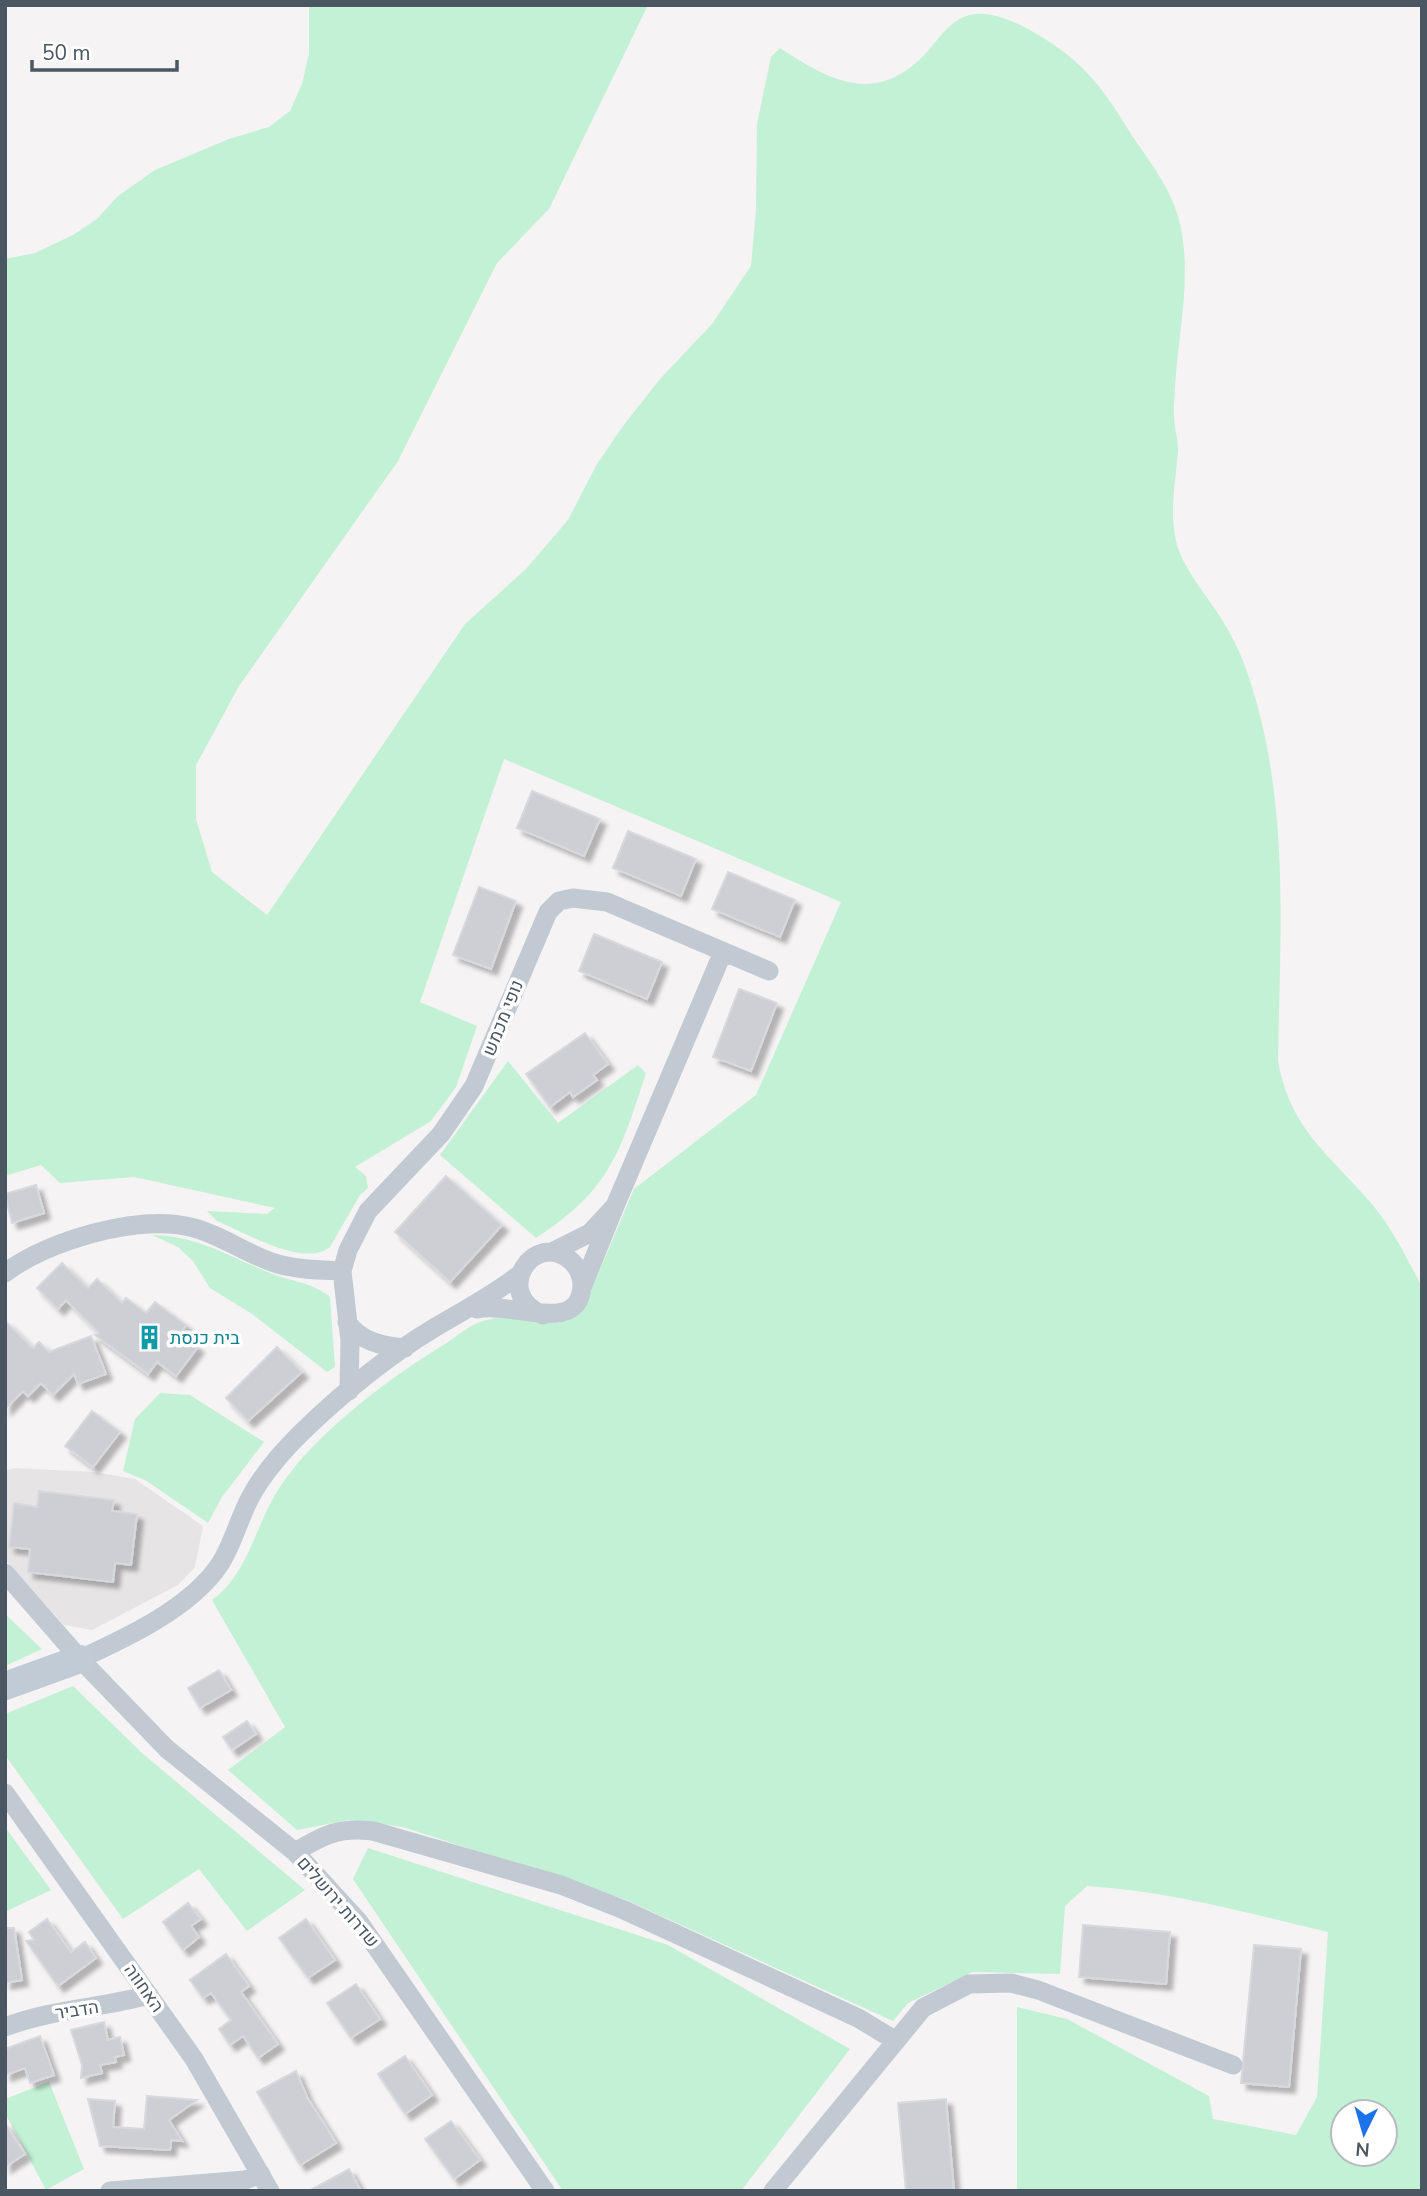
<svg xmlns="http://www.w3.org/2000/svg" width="1427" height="2196" font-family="'Nunito Sans',Heebo,sans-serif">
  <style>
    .education { fill: #e6e4e5 }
    .green { fill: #c3f1d5; fill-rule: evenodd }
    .building { fill: #cdcfd5; stroke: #d7d9de; stroke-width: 2; filter: url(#shadow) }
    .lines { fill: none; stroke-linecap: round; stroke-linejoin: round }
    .street { stroke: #c1cad2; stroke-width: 19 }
    .secondary { stroke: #c1cbd6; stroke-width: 28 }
    .labels { text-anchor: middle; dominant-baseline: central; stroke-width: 7; stroke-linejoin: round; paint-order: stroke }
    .street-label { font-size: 18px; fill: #4a5661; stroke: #fff }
    .culture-label { font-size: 18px; fill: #0d838f; stroke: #fff; text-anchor: start }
  </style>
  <defs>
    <filter id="shadow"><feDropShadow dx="6" dy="6" stdDeviation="2" flood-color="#0004"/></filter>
  </defs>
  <rect width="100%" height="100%" fill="#f5f3f3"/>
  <path class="education" d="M15,1468L94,1472L135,1479L203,1526L195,1567L178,1585L92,1630L64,1625L5,1559V1471Z"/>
  <path class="green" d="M309,5H648L549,209L497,263L398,461L239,686L196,765V819L212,872L267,915L465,624L526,569L568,520L597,464L623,426L660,379L712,324L751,266L756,210L757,124L771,57L780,48C833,83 878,106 928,51C940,37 952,19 970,15C996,8 1033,31 1054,45C1090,69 1109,98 1131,134C1149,161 1171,188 1179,220C1193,274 1178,333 1175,387C1175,397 1173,406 1174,416C1174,427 1178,439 1178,450C1176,481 1169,510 1176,541C1181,566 1209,598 1222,620C1235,640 1244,661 1251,684C1290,806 1280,934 1278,1060C1289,1128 1329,1154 1371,1203C1392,1227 1407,1259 1422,1287V2191H1017V2007L1067,2019L1209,2096L1213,2119L1296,2135L1317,2097L1328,1932C1248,1913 1169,1891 1087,1886L1065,1906L1060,1974L973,1972L908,2003L893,2021L626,1900L403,1827L349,1820L297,1830L228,1770L285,1727L212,1600C249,1574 255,1524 280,1487C316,1432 392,1376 448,1342C458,1335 469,1326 480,1322C513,1312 527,1321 559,1323L591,1291L634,1189L756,1095L841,902L504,759L420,1002L477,1026L456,1087L431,1121L355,1167L366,1176L368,1188L360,1195L330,1247C303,1268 246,1233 217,1221L207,1211L267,1214L275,1208L134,1177L60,1183L41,1165L5,1176V259L35,253L73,235L97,219L118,196L155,170L229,139L269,127L290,111L302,84L309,54ZM1343,2112H1385V2154H1343Z
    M508,1061L558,1123L638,1065L646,1073C620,1153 610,1190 536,1238L440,1155Z
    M152,1235C196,1235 230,1257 270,1273C292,1282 312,1282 330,1297L335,1367L327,1372L252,1314L210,1288L193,1261L178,1247Z
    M160,1393L190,1395L264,1442L222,1497L208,1523L145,1480L123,1471L135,1419Z
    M5,1614L42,1649L5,1666Z
    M73,1686L142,1753L305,1890L247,1931L199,1869L123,1919L5,1755V1714Z
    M5,1827L51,1890L5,1912Z
    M368,1848L668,1945L850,2049L741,2191H563L353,1879Z
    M49,2082L84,2169L46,2190L5,2113V2099Z"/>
  <path class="building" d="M532,791L600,819L584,856L517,828Z
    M628,831L696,859L681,896L613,868Z
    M728,872L795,900L780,937L712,909Z
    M479,887L516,901L491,969L453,955Z
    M594,934L662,962L647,999L579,971Z
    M739,989L777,1003L751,1071L713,1057Z
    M585,1033L608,1064L593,1075L597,1080L573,1097L570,1092L550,1107L526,1074Z
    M446,1176L502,1225L450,1282L395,1232Z
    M36,1185L44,1213L12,1223L5,1194Z
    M62,1263L88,1288L97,1279L122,1303L126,1298L146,1313L155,1302L186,1325L180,1334L198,1347L176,1376L157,1362L148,1374L95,1335L99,1333L66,1300L58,1309L37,1288Z
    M5,1321L33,1348L39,1342L49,1352L91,1336L106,1374L78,1384L74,1374L53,1395L41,1383L28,1396L23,1391L5,1409Z
    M277,1347L302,1372L248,1421L226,1398Z
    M92,1411L120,1432L93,1467L65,1446Z
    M39,1491L114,1500L112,1511L137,1514L131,1565L115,1563L113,1582L28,1572L30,1549L9,1547L14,1503L37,1507Z
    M219,1670L231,1690L200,1708L188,1688Z
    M247,1721L256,1734L232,1750L223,1737Z
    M188,1903L201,1919L191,1926L199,1937L183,1950L163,1922Z
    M47,1919L71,1952L85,1942L96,1958L58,1986L26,1941L34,1940L29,1932Z
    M306,1919L335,1960L308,1978L279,1938Z
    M1083,1925L1170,1932L1166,1984L1079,1977Z
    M5,1928H14L22,1980L5,1983Z
    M1254,1945L1301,1949L1289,2087L1241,2083Z
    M226,1954L249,1986L241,1992L278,2044L258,2058L243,2036L230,2045L219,2029L231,2020L211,1993L203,1998L190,1980Z
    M356,1984L380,2019L351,2038L327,2003Z
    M104,2022L108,2040L120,2037L124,2055L115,2057L116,2062L100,2065L102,2073L81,2078L82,2065L71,2030Z
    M40,2036L54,2075L30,2083L25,2068L5,2075V2049Z
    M405,2056L432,2095L405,2114L378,2074Z
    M296,2071L307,2097L336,2143L300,2165L257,2092Z
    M147,2096L197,2100L169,2120L182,2141L171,2140L170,2150L100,2146L88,2099L115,2101L113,2127L144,2129Z
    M946,2099L954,2191H906L898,2103Z
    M451,2121L480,2160L454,2179L425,2139Z
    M5,2123L25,2154L5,2167Z
    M349,2169L361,2191H309Z"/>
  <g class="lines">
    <path class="street" d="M615,1206L723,952
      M552,1252L590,1233L615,1206L582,1288
      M5,1273C48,1240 142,1213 194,1228C224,1236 249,1256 278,1264C299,1270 321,1270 342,1271
      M477,1309C509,1300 582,1338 582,1283C581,1274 577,1266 570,1260C534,1230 491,1293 543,1315
      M347,1322C361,1342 382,1346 405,1348
      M349,1391L350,1341L342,1271L348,1250L368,1211L441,1134L474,1086L548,912L559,901L573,898L607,902L769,971
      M5,1573L80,1659L167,1749L295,1852L359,1922L545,2191
      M80,1659C126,1638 191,1608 220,1564C233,1544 239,1518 251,1496C264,1472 281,1453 300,1434C340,1395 386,1357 434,1328C464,1310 492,1296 520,1274
      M5,1793L194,2059L270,2191
      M295,1852C324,1835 338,1827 373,1831L561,1885L624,1910L858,2018L896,2041
      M5,2027C51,2009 102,2008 149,1995
      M110,2191L245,2180L261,2174
      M773,2191L923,2008L969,1984L1011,1983L1038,1990L1233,2065"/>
    <path class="secondary" d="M5,1686L80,1659"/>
  </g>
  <defs>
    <symbol id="building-bare" viewBox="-9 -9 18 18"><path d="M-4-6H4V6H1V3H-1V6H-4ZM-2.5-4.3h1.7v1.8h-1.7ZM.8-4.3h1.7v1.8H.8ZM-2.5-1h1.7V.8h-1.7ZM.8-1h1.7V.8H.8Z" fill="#0f9aa8" stroke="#fff" stroke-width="2.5" paint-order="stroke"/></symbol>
  </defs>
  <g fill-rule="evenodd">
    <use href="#building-bare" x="132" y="1320" width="35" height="35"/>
  </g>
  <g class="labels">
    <g class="street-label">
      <text transform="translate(503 1018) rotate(-68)">נופי מכמש</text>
      <text transform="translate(338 1902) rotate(49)">שדרות ירושלים</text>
      <text transform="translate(144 1988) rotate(55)">האחווה</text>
      <text transform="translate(77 2010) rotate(-9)">הדביר</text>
    </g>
    <g class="culture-label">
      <text x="170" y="1338">בית כנסת</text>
    </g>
  </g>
  <rect width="1427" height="2196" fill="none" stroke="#4a5661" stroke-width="14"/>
  <g transform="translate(1364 2133) rotate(185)"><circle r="33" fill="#ffffff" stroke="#b7bbc0" stroke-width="2"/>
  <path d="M0-5L12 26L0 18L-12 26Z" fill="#1a73e8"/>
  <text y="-10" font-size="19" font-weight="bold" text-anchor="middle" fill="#4a5661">N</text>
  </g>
  <path d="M32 60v10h145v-10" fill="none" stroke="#4a5661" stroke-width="3.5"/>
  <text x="42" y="60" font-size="21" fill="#4a5661" stroke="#ffffff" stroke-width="5" paint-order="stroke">50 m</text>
</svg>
